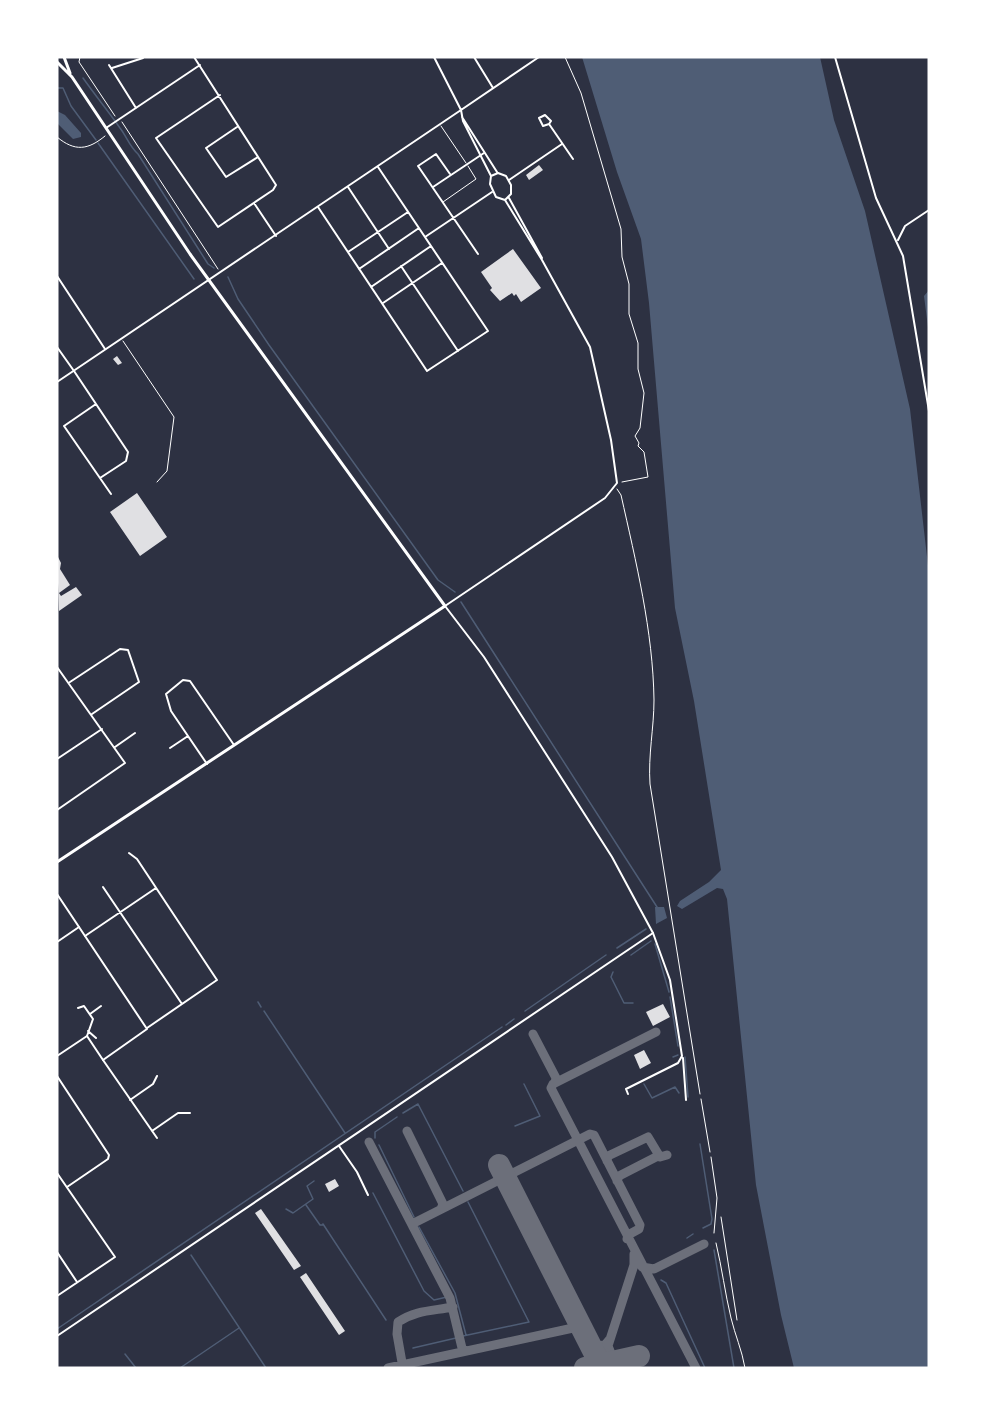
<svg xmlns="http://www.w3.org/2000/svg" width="986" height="1425" font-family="'IBM Plex Serif',serif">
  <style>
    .water { fill: #4f5d75 }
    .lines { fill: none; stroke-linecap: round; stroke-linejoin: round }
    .stream { stroke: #4f5d75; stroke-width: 1.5 }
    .taxiway { stroke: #6c6f7a; stroke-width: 9 }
    .runway { stroke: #6c6f7a; stroke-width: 22 }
    .building { fill: #e0e0e3 }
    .path { stroke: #fff; stroke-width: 1 }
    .service { stroke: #fff; stroke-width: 1 }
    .minor { stroke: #fff; stroke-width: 2 }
    .tertiary { stroke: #fff; stroke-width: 2 }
    .secondary { stroke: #fff; stroke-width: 3 }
  </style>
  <rect width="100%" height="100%" fill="#2d3142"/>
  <path class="water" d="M582,57H820L834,120L865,211L910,409L929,574V1368H794L781,1315L756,1185L727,899L723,889L717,888L682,909L677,906L680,901L709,882L721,870L694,701L675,608L649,303L641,239L617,172Z
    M57,111L65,115L81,133V137L73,139L57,123Z
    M929,290V335L924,296Z
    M655,907H664L667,918L656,924Z"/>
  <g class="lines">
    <path class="stream" d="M83,78C95,95 108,111 120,128C127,137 129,146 138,154L208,264L214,268
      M57,88H63L71,106L96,140
      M98,143L194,279
      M228,277L238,299L269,345L438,580L455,592
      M461,602L657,907
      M655,944L669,992
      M617,948L646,929
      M631,955L651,941
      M613,972L611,977L624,1003H633
      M670,997L678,1046
      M258,1002L261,1007
      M264,1011L345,1133
      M525,1011L606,955
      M506,1025L514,1019
      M673,1057L678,1055
      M685,1057L688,1097
      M644,1084L652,1098L675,1087L679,1093
      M403,1113L418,1104L463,1191
      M515,1126L540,1116L524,1084
      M375,1138V1132L397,1117
      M700,1144L712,1219L711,1224L703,1228
      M379,1145L414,1217
      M373,1193L424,1291L434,1300L447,1297
      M306,1205L320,1225H323
      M286,1209L293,1213L313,1199L307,1186L314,1181
      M323,1224L386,1320
      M419,1227L455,1293L466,1335
      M687,1238L693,1234
      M714,1250L734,1368
      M191,1255L266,1368
      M661,1280L666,1283L705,1368
      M57,1329L502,1027
      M463,1336L529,1322L468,1202
      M413,1348L456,1338
      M125,1354L136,1368
      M180,1368L239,1328"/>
    <path class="taxiway" d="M656,1032L553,1084L551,1088L696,1368
      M533,1034L556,1078L555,1083
      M407,1131L443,1204L441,1209
      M369,1142L450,1298L462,1348L467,1351
      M607,1161L608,1156L648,1137L660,1157L667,1155
      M617,1181L619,1176L656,1157
      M413,1227L414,1223L590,1134L594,1135L640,1225L639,1229L628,1235L627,1239
      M642,1267L654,1269L704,1244
      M608,1346L612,1356L624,1360
      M587,1367L597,1363L605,1354
      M388,1368L573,1328L582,1331L595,1346L605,1345L610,1339
      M403,1368L397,1334L398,1322C416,1310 432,1311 453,1307
      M604,1368L606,1352L634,1265V1254"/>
    <path class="runway" d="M499,1165L602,1368
      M585,1368L639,1356"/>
  </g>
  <path class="building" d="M539,165L543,170L529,180L526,175Z
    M513,249L541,288L521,302L516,294L514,296L512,293L500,301L490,290L492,288L481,272Z
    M117,356L122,363L118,365L113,359Z
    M137,493L167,537L140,556L110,512Z
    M57,555L61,563L60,569L70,585L59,593L61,596L76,587L82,595L59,611Z
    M663,1004L670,1017L653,1026L646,1012Z
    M644,1050L651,1063L640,1069L634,1055Z
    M335,1179L339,1186L329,1192L325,1184Z
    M261,1209L301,1266L294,1270L255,1213Z
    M306,1273L345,1331L339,1335L300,1277Z"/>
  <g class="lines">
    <path class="path" d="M80,57L79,62L115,116
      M565,57L581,93L621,229L622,257L629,284V314L638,343V369L644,393L640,428L635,436L639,443L638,446L644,452L648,477L622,482
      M122,122L218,269
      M57,137C75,152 88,150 105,136
      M617,489L621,495C636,562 653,631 654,700C654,728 648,755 650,784L700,1094
      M711,1157L717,1198L714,1233
      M716,1243C722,1268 725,1293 731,1318C735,1335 742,1350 745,1368"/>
    <path class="service" d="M441,126L466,163
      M443,202L476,179L468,166
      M123,341L174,417L167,471L157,482
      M701,1099L710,1152
      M721,1217L737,1320"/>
    <path class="minor" d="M194,57L276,185L273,190L218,227L156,138L220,95
      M434,57L461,110L539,57
      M474,57L493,88
      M835,57L876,198L903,256L929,411
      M109,65L136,108
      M112,68L143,58
      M549,124L543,126L539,118L545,115L551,121L549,124L573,159
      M237,127L206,148L226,177L258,157
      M106,128L200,65
      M450,174L436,154L418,166L478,254
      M509,180L562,144
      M348,187L389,249
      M433,187L484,153
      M254,203L276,236
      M318,207L427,371L488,331L378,167
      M425,237L492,192
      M898,240L905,226L929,210
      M348,252L408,212
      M401,266L458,351
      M359,269L419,228
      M57,276L105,349
      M371,287L431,246
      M383,303L442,263
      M74,371L128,452L126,461L100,478
      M96,404L64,426L111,494
      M57,667L125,763L57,810
      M70,682L120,649L128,650L139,682L92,714
      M115,747L135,733
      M170,748L188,736
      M57,759L102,729
      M207,764L171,711L166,694L183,680L190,681L234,745
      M129,853L137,859L217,980L147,1028
      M103,887L182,1004
      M85,936L156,888
      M57,942L79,927
      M78,1008L84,1006L93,1019L87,1036
      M90,1014L101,1006
      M88,1031L96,1038
      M683,1058L686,1100
      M103,1060L157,1138
      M57,1076L109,1155L108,1159L67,1187
      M628,1094L626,1089L678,1063L682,1056L670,980L653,933
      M130,1100L153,1084L157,1076
      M152,1131L178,1113H190
      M339,1146L357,1172L368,1195
      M57,1173L115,1257L57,1296
      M57,1252L77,1282"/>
    <path class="tertiary" d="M462,117L497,172
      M498,173L506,176L511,185V194L505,200L496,197L490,184L491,176Z
      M509,198L542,258
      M57,347L74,371
      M57,382L461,110L463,121L491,176
      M57,894L147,1029L103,1060L87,1036L57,1056
      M57,1336L653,933L612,857L484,657L445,606L605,498L617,483L611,440L590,347L542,260L505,200"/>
    <path class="secondary" d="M64,57L70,73
      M57,62L72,77L190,254L445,606L57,862"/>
  </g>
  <rect width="986" height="1425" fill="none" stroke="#ffffff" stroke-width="117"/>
</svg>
